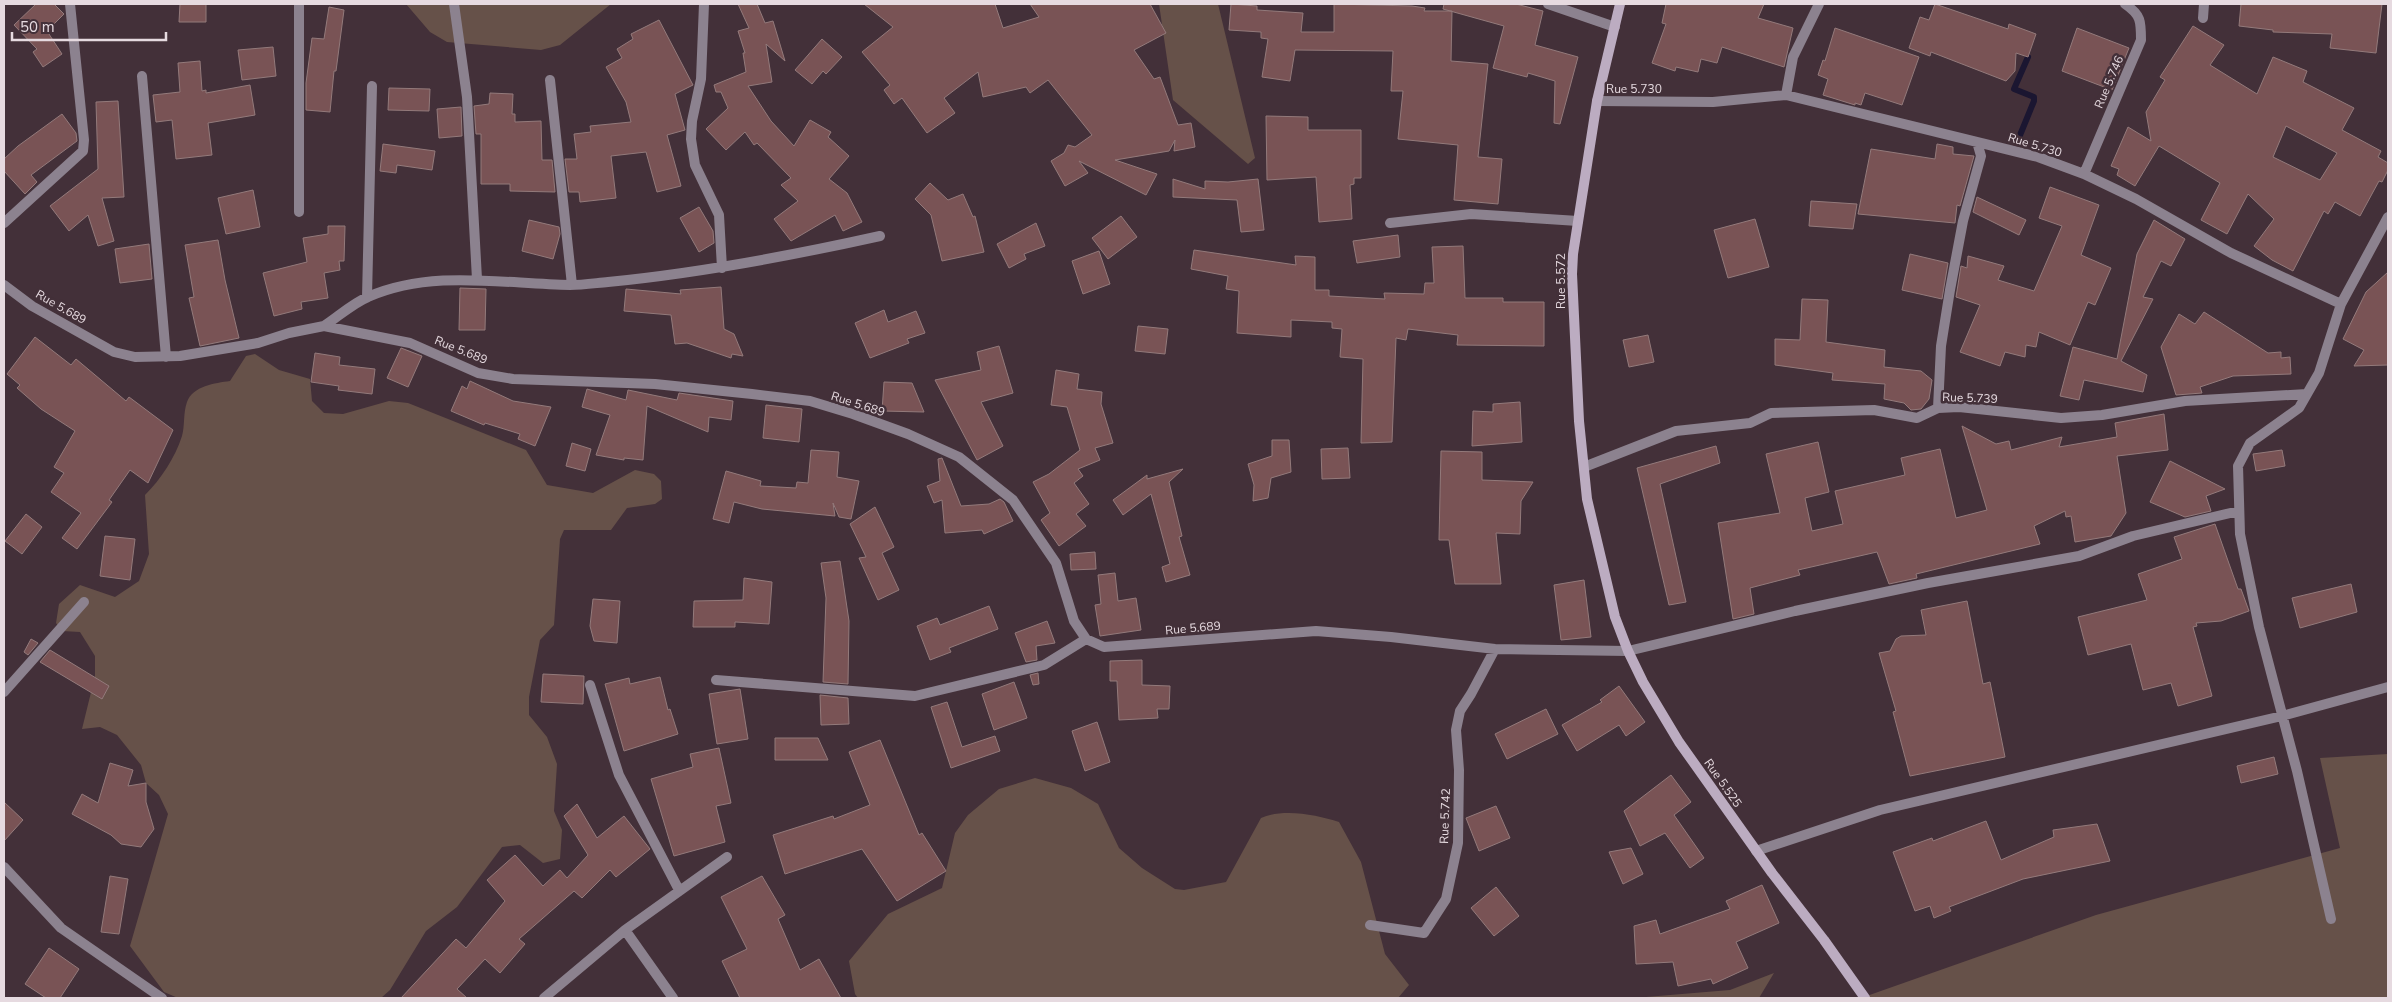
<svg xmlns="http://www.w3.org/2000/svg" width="2392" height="1002" font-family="'Nunito Sans',sans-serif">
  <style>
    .green { fill: #665149 }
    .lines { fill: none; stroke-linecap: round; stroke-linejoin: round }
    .stream { stroke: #1b1631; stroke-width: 6 }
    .building { fill: #795355; stroke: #937a7b; fill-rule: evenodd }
    .street { stroke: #8c828f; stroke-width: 10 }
    .secondary { stroke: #bcacc1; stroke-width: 10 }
    .labels { text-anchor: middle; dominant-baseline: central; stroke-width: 5; stroke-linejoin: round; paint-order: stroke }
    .street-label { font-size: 12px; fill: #e6dae0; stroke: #433039 }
  </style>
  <rect width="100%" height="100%" fill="#433039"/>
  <path class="green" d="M406,4H611L560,45L541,50L447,42L430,32Z
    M1159,4H1218L1255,158L1248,164L1173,100Z
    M255,354L279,370L310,379L312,401L324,413L343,414L389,401L408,403L526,450L547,485L593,493L635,470L654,474L661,481L662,499L655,504L627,508L611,530H564L560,539L554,625L540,640L529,697V715L547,737L557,764L554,811L562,830L560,859L543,863L520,845L502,847L457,907L426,931L390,990L381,998H178L164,992L130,946L168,814L159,795L146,783L141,765L117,735L100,727L82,729L95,676V656L80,632L62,631L56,623L59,604L80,585L115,597L139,581L149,554L145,495C161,479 175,458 182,436C185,426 183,413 187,402C193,386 215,383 230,381L246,356Z
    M2388,754V998H1861L2096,915L2340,848L2320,758Z
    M1035,778L1071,788L1098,804L1119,848L1142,868L1175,889L1184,890L1226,882L1261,818C1284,808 1317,815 1339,822L1361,862L1385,954L1409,985L1398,998H858L855,994L849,961L888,914L942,888L955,833L968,815L999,789Z
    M1774,973L1759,998H1634L1730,990Z"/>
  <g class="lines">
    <path class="stream" d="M2018,140L2034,101V97L2014,89L2028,57"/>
  </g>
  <path class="building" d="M36,4H54L64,14L47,31L62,54L43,67L33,52L37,49L14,25Z
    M180,4H206V22H179Z
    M738,4H757L765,23L773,21L785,61L766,44L772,82L748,86L771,121L794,146L810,120L831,132L828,137L849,156L829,179L847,193L862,222L843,231L835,215L791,241L774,219L798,201L781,185L791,178L757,143L754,145L745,132L726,150L706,129L728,108L721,92H716L714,85L746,72L743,53H745L738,31L749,28Z
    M864,4H995L1003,28L1039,17L1030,4H1150L1166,33L1134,50L1154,79L1160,77L1178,125L1191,123L1195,147L1174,151L1175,140L1169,151L1115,160L1157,174L1146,195L1079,161L1088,173L1065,186L1051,161L1064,153L1068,145L1075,147L1092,135L1048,80L1030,93L1026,87L983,97L978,72L944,98L955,113L927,133L902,98L894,104L884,90L890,85L862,52L893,27Z
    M1231,4L1257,6V10L1303,13L1301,32H1334V4L1412,6L1425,8L1424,11H1452L1451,61L1488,64L1478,157L1502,159L1498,204L1454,200L1458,145L1398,139L1403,91H1391L1393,51L1295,50L1290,81L1262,77L1268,39L1261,38V32L1229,30Z
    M1444,4H1516L1543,11L1535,45L1578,57L1560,124L1554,123L1555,81L1528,73L1527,77L1493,68L1504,26L1443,9Z
    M1666,4H1764L1758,18L1793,28L1784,67L1722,47L1717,63L1701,59L1698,72L1676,67L1675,71L1652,63L1666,24L1662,23Z
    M1935,4L2008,29L2009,24L2036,34L2028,57L2016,53L2015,71L2006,81L1931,52L1930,56L1909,48L1920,17L1929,20Z
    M2241,4H2382L2376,53L2330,48L2332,34L2273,32V30L2239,26Z
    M329,7L344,10L336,71H334L330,112L306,110V83L312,38L324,39Z
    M659,20L693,85L675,94L685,130L667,135L681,186L657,192L646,152L611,156L616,198L580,202L579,192H569L565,159H577L574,134L591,132L590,126L631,122L626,102L606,67L622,58L617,49L633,39L631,34Z
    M2193,26L2224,45L2210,65L2257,94L2273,57L2307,71L2303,82L2354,108L2342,130L2381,151L2378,157L2388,163V170L2382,182L2379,181L2360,216L2335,202L2328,214L2324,211L2293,271L2272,260L2254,246L2274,219L2248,194L2227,234L2201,220L2220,183L2159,146L2135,186L2117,175L2119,169L2111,166L2128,127L2151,141L2146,112L2165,80L2160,77ZM2286,126L2337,153L2320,180L2273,157Z
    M1835,28L1919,57L1902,105L1865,93L1861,105L1855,103V105L1823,95L1828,79L1818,75L1823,60L1825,61Z
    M2077,28L2129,48L2112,90L2062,71Z
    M822,39L842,57L826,74L823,71L812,84L795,70Z
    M273,47L276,76L242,80L238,50Z
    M200,61L202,91L206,90V93L250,85L255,115L208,123L212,155L176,159L172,120L156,122L153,95L180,92L178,63Z
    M389,88L430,89L429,111L388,110Z
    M490,93L513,94L512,114H515V122L541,121L542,160H552L555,192L510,191V184H481V134H476L474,106L489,104Z
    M118,101L124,197L102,198L114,241L98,246L88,215L69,231L50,206L98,169L96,102Z
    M461,107L462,136L439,138L437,109Z
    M62,114L76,133L77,141L31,175L37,182L25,194L4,171V159L18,146Z
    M1266,116L1308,117V130H1361V178H1354V184L1350,185L1352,219L1319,222L1316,177L1267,180Z
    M383,144L435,151L432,170L397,165L396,173L380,171Z
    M1937,144L1953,147V154L1974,156L1960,206L1957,205L1955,223L1858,214L1871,149L1935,159Z
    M1173,179L1205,189V181L1228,182L1258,179L1264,230L1241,232L1237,200L1173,197Z
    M930,183L948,200L963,194L973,217L975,216L984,252L942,261L931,215L915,199Z
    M2050,187L2099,205L2081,255L2111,268L2095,305L2088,302L2070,345L2039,332L2036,347L2026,345L2025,357L2005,352L2000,366L1960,352L1980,305L1956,297L1961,266L1967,268L1968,256L2004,266L1998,280L2034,291L2062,226L2039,218Z
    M253,190L260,227L226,234L218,198Z
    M1977,197L2026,220L2019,235L1973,212Z
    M1811,201L1857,204L1853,229L1809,226Z
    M699,207L713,231L714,243L699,252L680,218Z
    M1121,216L1137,237L1108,259L1092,238Z
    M1755,219L1769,267L1728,278L1714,230Z
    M529,220L559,227L560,234L553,259L522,251Z
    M2154,220L2185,239L2171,266L2161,261L2143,297L2153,299L2121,361L2147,375L2143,392L2084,380L2079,400L2060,396L2073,347L2117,359L2137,254Z
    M1036,223L1045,246L1024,254L1026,259L1009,268L997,244Z
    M328,226H345L344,261H339L340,270L324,273L328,298L301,302L302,309L274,316L263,273L307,262L303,238L328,234Z
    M1398,235L1400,257L1357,263L1353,241Z
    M218,240L225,280L239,338L200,346L189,298L194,297L185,245Z
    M149,244L152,279L120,283L115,249Z
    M1463,246L1465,298H1503V302H1544V346L1457,345L1458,335L1408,329L1406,340L1396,338L1392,442L1361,443L1363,359L1340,357L1342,329L1332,328V322L1291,320V337L1237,333L1239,291L1226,289L1228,276L1191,269L1194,250L1296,265L1295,256L1315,257V290H1329V296L1385,299L1384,293L1424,294L1425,283H1434L1432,247Z
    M1099,251L1110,284L1083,294L1072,261Z
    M1910,254L1948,263L1942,299L1902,290Z
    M2388,272V365L2354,366L2364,350L2343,339L2366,292Z
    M721,287L724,329L734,334L743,356L732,354L731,358L687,343L675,344L671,315L624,311L626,289L681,294L680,290Z
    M460,288L486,289L485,330H459Z
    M1802,299L1828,300L1826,342L1885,350L1884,367L1921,371L1932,380L1929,399L1921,409L1911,410L1904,403L1884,399L1885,384L1832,380L1833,373L1775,365V339L1800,340Z
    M884,310L888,322L916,311L925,333L907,339L909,343L870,358L855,323Z
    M2204,312L2268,353L2281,352V358L2290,357L2291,374L2233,376L2200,387L2202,393L2176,395L2161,347L2179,314L2195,324Z
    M1138,326L1168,329L1165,354L1135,351Z
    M1648,335L1654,362L1629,367L1623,340Z
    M35,337L71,365L76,359L126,401L129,397L173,430L148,483L130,470L109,500L112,502L77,549L62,538L81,513L51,492L64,473L54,467L75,431L41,409L17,388L20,385L7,374Z
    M999,346L1013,393L981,402L1003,446L977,460L935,380L981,370L977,352Z
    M401,348L422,356L408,387L387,378Z
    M315,353L340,357L339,365L375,369L372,394L338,390L339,386L311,382Z
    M1056,370L1079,374L1077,389L1102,392L1101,404L1113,443L1095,448L1100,460L1078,469L1083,476L1074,483L1089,504L1076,514L1086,526L1059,546L1041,520L1050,513L1033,482L1049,474L1080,450L1067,407L1051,405Z
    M470,381L513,401L551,407L535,446L518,439L520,434L485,423L484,425L451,411L462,386L467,389Z
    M884,382L912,383L924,412L882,411Z
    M587,389L626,400L628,390L677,400L679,393L733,401L731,420L709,417L708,432L647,406L643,460L624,458V460L596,455L610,415L582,407Z
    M1520,402L1522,442L1472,446L1473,411L1493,412V404Z
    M766,405L802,409L799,442L763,438Z
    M2164,414L2168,450L2117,456L2126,513L2111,536L2075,542L2071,516L2066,517L2065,511L2034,526L2040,544L1916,574L1917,578L1889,584L1877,552L1798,570L1800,575L1750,588L1754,614L1733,619L1718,523L1780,513L1766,454L1818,442L1829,492L1805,498L1812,531L1843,524L1835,491L1905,475L1901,458L1940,449L1956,518L1987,510L1962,426L1996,444L2009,441L2011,450L2062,437L2059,447L2117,437L2115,423Z
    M1272,440H1289L1291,472L1271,478L1268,498L1253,501L1254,485L1248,464L1272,456Z
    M572,443L591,449L585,471L566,466Z
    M1716,446L1720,463L1660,484L1686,602L1669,605L1637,468Z
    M1348,448L1350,478L1322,479L1321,449Z
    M811,450L839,452L837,477L859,481L851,519L839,517L833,503L835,516L762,509L734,502L729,523L713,519L726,471L761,481L760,486L796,488L797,482L808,483Z
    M2282,450L2285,466L2256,471L2253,454Z
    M1441,451L1482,452V480L1533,482L1521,501L1520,534L1496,533L1501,584H1455L1449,540H1439Z
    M942,458L961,506L989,504L1000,499L1004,502L1013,521L984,534L982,530L945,533L942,500L934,503L927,486L940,481L938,459Z
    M2170,461L2225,489L2206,496L2211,511L2185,517L2150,502Z
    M1183,469L1169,482L1182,536L1179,537L1190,575L1166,582L1162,567L1170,564L1151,494L1123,515L1113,500L1147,475V479Z
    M875,507L894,547L882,553L899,590L878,600L859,558L866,557L850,524Z
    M26,514L42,527L22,554L5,541Z
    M2215,524L2238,589H2241L2249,611L2221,621L2196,623L2197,626L2193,627L2212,696L2178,706L2171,683L2143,690L2131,644L2088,655L2078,617L2147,600L2138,574L2182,559L2174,537Z
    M105,536L135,539L130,580L100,576Z
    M1095,552L1096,569L1071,570L1070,554Z
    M840,561L849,621L848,684L823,682L826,598L821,563Z
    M1115,573L1118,601L1136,598L1141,630L1100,636L1095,605L1101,604L1098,575Z
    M744,578L772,582L769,624L735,622V627H693L694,601L743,600Z
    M1584,580L1591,637L1561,640L1554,585Z
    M2351,584L2357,612L2300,628L2292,598Z
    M593,599L620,601L617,643L594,641L590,626Z
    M1967,601L1983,684L1990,682L2005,757L1910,776L1893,712L1896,711L1879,653L1890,651L1896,639L1901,636L1926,635L1921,610Z
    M989,606L998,629L949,648L951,652L930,660L917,626L937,618L940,625Z
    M1047,621L1055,643L1036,646L1037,660L1026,662L1015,633Z
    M31,639L38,643L28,655L24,652Z
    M50,650L109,686L102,699L40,662Z
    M1142,660V685L1170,686L1169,709H1157L1158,718L1119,720L1117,681H1110V661Z
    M1038,673L1039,684L1033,685L1030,675Z
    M543,674L584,676L583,704L541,702Z
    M660,677L668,710L670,709L678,734L624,751L605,684L629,678L630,684Z
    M1014,682L1027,718L994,730L982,694Z
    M1619,686L1645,722L1626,736L1619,725L1577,751L1562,725L1602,702L1600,700Z
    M740,689L748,739L717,744L709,694Z
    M820,695L848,698L849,724L821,725Z
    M947,702L962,747L995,736L1000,751L951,768L931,707Z
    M1546,709L1558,734L1507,759L1495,734Z
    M1097,722L1110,762L1085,771L1072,731Z
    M775,738H818L828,760H775Z
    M880,740L919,835L922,833L946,871L897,901L862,849L785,874L773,835L833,816L834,819L870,805L849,752Z
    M719,748L731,803L716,806L725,842L674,856L651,779L693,767L690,754Z
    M2274,757L2278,774L2241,783L2237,766Z
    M110,763L133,770L128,786L146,783V802L154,829L141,847L121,844L111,835L72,814L82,794L98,803Z
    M1671,775L1691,802L1674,815L1704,858L1690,868L1665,833L1640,846L1624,811Z
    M4,802L23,820L4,841Z
    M577,804L597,838L624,816L650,849L616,877L610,870L582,898L574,891L519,939L525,944L500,973L485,959L457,989L467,998H401L456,939L466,948L505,901L487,880L515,855L543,886L560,870L567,878L588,855L564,816Z
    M1496,806L1510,838L1479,851L1466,818Z
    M1986,821L2001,860L2054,837L2053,830L2097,824L2110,861L2023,879L1949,907L1951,911L1934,918L1930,906L1915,911L1893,852L1932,838L1933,841Z
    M1631,848L1643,874L1623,884L1609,852Z
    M110,876L128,879L119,934L101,932Z
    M762,876L785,915L778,919L800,970L819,959L841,998H740L722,961L747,949L721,897Z
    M1762,885L1779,923L1736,942L1748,968L1713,984L1711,979L1678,986L1673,962L1636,964L1634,926L1656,920L1660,934L1730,909L1726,901Z
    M1496,887L1519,916L1494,936L1471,908Z
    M49,948L79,969L60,998H46L25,984Z"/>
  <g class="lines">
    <path class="street" d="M299,4V212
      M454,4L467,97L477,279
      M704,4L701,79L692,121L691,139L695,165L719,215L722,268
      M1548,4L1615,27
      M2203,18L2204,4
      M142,76L166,357
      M550,80L572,285
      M1786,95L1793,57L1819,4
      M1597,101L1713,102L1786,95L2038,157L2084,174L2136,199L2231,253L2341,304L2388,217
      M2084,174L2141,40C2141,21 2141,15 2125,4
      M4,223L83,151L84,140L70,4
      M1390,223L1471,214L1578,221
      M4,285L32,306L114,352L135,357L180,356L258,343L289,333L324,326L410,343L478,373L513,379L655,384L752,394L810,401L853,414L908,434L959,457L1013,500L1056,563L1074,621L1086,639L1104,647L1316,631L1391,637L1495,649L1628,651L1795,611L1928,583L2079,556L2133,536L2239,511
      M367,297L372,86
      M324,326C338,317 353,303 368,297C432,269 503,284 570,285C583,285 596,283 608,282C700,273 790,256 880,236
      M1938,408L1941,346L1950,290L1963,221L1981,156L1977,142
      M1584,467L1676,431L1750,423L1771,413L1874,410L1917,418L1938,408L1959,407L2061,418L2102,415L2185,401L2307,394
      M716,680L915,696L1044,665L1086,639
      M590,685L619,775L679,890
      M4,692L84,602
      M1756,851L1880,810L2282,716L2388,687
      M4,867L61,928L162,998
      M2331,919L2297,771L2259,627L2240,534L2238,466L2250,443L2299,408L2319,373L2341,304
      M1370,925L1424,933L1446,899L1458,843L1459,770L1456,730L1460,711L1471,694L1495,649
      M625,930L673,998
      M544,998L625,930L727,857"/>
    <path class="secondary" d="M1620,4L1597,101L1573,254L1572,274L1579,421L1587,499L1615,617L1628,651L1643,682L1679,742L1772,873L1824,940L1865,998"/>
  </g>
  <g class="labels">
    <g class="street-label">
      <text transform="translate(2109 82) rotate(-67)">Rue 5.746</text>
      <text x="1634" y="89">Rue 5.730</text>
      <text transform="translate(2035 145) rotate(17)">Rue 5.730</text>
      <text transform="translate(1561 281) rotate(-90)">Rue 5.572</text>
      <text transform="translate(61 307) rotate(30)">Rue 5.689</text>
      <text transform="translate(461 350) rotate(22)">Rue 5.689</text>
      <text transform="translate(1970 398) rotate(2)">Rue 5.739</text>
      <text transform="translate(858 404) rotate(18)">Rue 5.689</text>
      <text transform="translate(1193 628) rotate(-5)">Rue 5.689</text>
      <text transform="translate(1723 783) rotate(55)">Rue 5.525</text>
      <text transform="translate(1445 816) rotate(-88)">Rue 5.742</text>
    </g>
  </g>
  <rect width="2392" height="1002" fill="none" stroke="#e6dae0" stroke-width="10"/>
  <path d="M12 32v8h154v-8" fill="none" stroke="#e6dae0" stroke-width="2.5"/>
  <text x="20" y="32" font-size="15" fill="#e6dae0" stroke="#433039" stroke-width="4" paint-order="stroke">50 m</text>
</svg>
